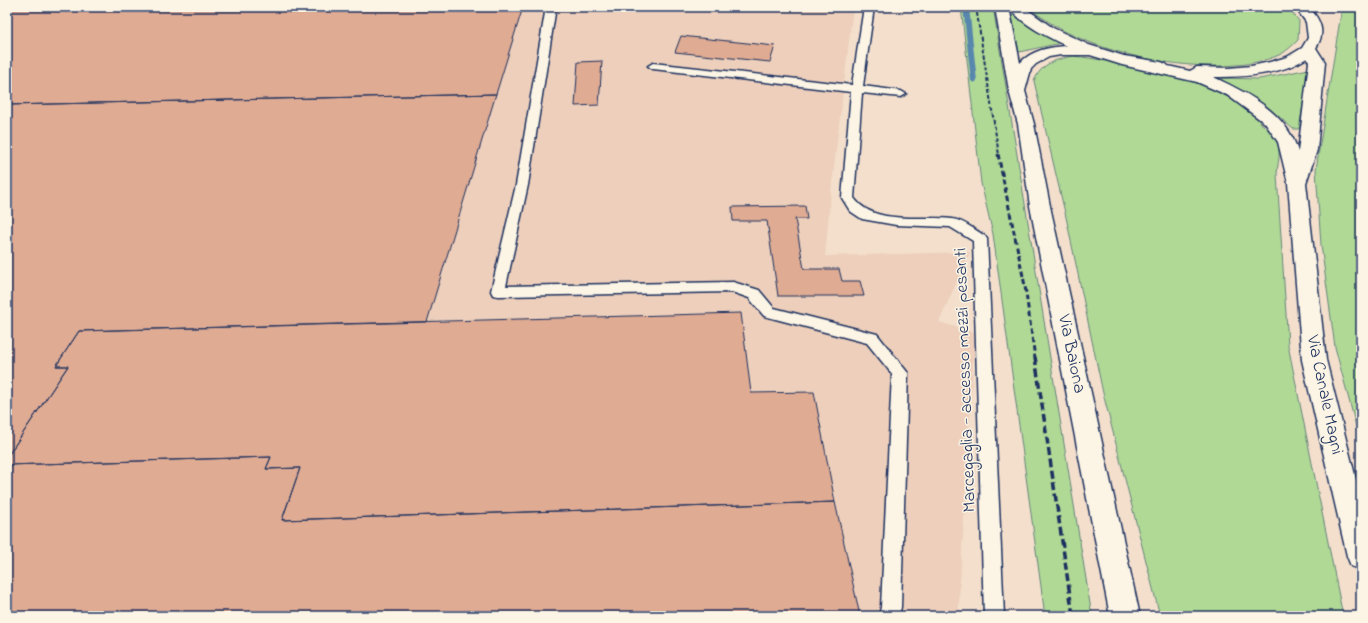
<svg xmlns="http://www.w3.org/2000/svg" width="1368" height="623" font-family="'Indie Flower',sans-serif">
  <style>
    .built { fill: #edcfbb }
    .green { fill: #b0d996; stroke: #66847a }
    .lines { fill: none; stroke-linecap: round; stroke-linejoin: round }
    .stream { fill: #5887ad; fill-rule: evenodd }
    .building { fill: #dfab93; stroke: #1b2f5e }
    .lane-casing { stroke: #1b2f5e; stroke-width: 3 }
    .secondary-casing { stroke: #1b2f5e; stroke-width: 3 }
    .lane { fill: #fcf5e5; fill-rule: evenodd }
    .secondary { fill: #fcf5e5; fill-rule: evenodd }
    .rail-far2 { stroke: #1b2f5e; stroke-width: 2; stroke-dasharray: 4 2; stroke-linecap: butt }
    .rail-far1 { stroke: #1b2f5e; stroke-width: 3; stroke-dasharray: 5.5 3; stroke-linecap: butt }
    .rail { stroke: #1b2f5e; stroke-width: 3.5; stroke-dasharray: 8 3.5; stroke-linecap: butt }
    .labels { text-anchor: middle; dominant-baseline: central; stroke-width: 3; stroke-linejoin: round; paint-order: stroke }
    .street-label { font-size: 18px; fill: #1b2f5e; stroke: #fcf5e5 }
  </style>
  <rect width="100%" height="100%" fill="#f3dfcc"/>
  <filter id="ink" filterUnits="userSpaceOnUse"><feTurbulence type="fractalNoise" baseFrequency=".025" numOctaves="2"/><feDisplacementMap in="SourceGraphic" scale="8" xChannelSelector="R" yChannelSelector="G"/><feConvolveMatrix kernelMatrix="1 2 1 2 8 2 1 2 1" color-interpolation-filters="sRGB"/></filter>
  <g filter="url(#ink)">
    <path class="built" d="M7,7H853L830,201L825,256L970,252L939,322L975,333L958,616H7Z"/>
    <path class="green" d="M961,7H993L1092,616H1045L993,234L981,183Z
      M1030,7H1288L1299,21L1298,40C1293,45 1286,52 1279,55C1220,81 1101,57 1049,22C1042,17 1035,14 1030,7Z
      M1342,7H1361V445L1335,347L1321,245L1316,169Z
      M1012,15H1015L1035,29L1061,43L1019,52Z
      M1073,56C1093,58 1113,62 1133,66C1181,76 1229,88 1263,125C1270,132 1278,140 1279,150C1280,158 1277,167 1277,175L1288,345L1343,616H1160L1103,393L1066,217L1034,81C1042,63 1054,60 1073,56Z
      M1309,69L1299,129H1293L1269,108L1219,78L1259,79Z"/>
    <g class="lines">
      <path class="stream" d="M963,7H969L977,81L974,83L971,81Z"/>
    </g>
    <path class="building" d="M7,7H523L496,94L7,105Z
      M681,36L775,46L770,62L675,52Z
      M602,61L599,105L575,106L578,62Z
      M496,94L427,322L79,331L56,366H68L7,457V105Z
      M805,206L807,219H795L804,269H839L842,281H860L864,296H778L767,221H733L732,207Z
      M741,313L751,393L814,392L835,502L282,520L300,468L266,469L271,457L7,465V457L68,366H56L79,331Z
      M271,457L266,469L300,468L282,520L835,502L860,616H7V465Z"/>
    <g class="lines">
      <defs>
        <path id="lane" d="M546,7H556L528,185L506,286L733,282L759,290L774,308L877,334L908,373L901,607L899,616H879L881,607L892,374L867,343L764,316L749,298L732,292L498,296L493,295L491,291L516,185Z
          M864,7H874L863,86L901,91L906,94L901,97L862,93L854,198C874,226 922,215 952,219C963,220 975,230 985,236L987,239L1004,616H984L973,241L950,227L896,225L862,219L850,211L842,198L851,92L653,69L648,66L653,63L852,85Z"/>
        <path id="secondary" d="M995,7H1009L1020,63C1032,50 1049,47 1067,46C1049,38 1020,23 1009,7H1024L1053,28L1089,45L1124,56L1161,62L1166,64L1168,66L1190,71L1197,67L1229,68L1251,66L1270,62L1287,57L1302,48L1308,38L1306,22L1295,7H1309C1321,21 1326,32 1316,48L1325,62L1317,150L1306,183L1326,360L1361,499V570L1351,566L1347,556L1302,360L1288,183L1278,142L1265,123L1227,95L1197,82L1122,65L1090,55H1061L1049,57L1036,64L1031,69L1025,91L1034,124L1050,206L1140,616H1110L1030,206L1018,124L1009,91ZM1307,58L1309,62L1298,152C1288,114 1247,92 1213,77C1245,77 1280,75 1307,58Z"/>
      </defs>
      <use href="#lane" class="lane-casing"/>
      <use href="#secondary" class="secondary-casing"/>
      <use href="#lane" class="lane"/>
      <use href="#secondary" class="secondary"/>
      <path class="rail-far2" d="M976,7L999,155"/>
      <path class="rail-far1" d="M998,154L1025,286L1035,358"/>
      <path class="rail" d="M1035,357L1073,616"/>
    </g>
  </g>
  <g class="labels">
    <g class="street-label">
      <text transform="translate(1071 354) rotate(78)">Via Baiona</text>
      <text transform="translate(966 380) rotate(-92)">Marcegaglia - accesso mezzi pesanti</text>
      <text transform="translate(1324 395) rotate(78)">Via Canale Magni</text>
    </g>
  </g>
  <rect width="1368" height="623" fill="none" stroke="#fcf5e5" stroke-width="24"/>
  <rect x="12" y="12" width="1344" height="599" fill="none" stroke="#1b2f5e" stroke-width="1.5" filter="url(#ink)"/>
</svg>
